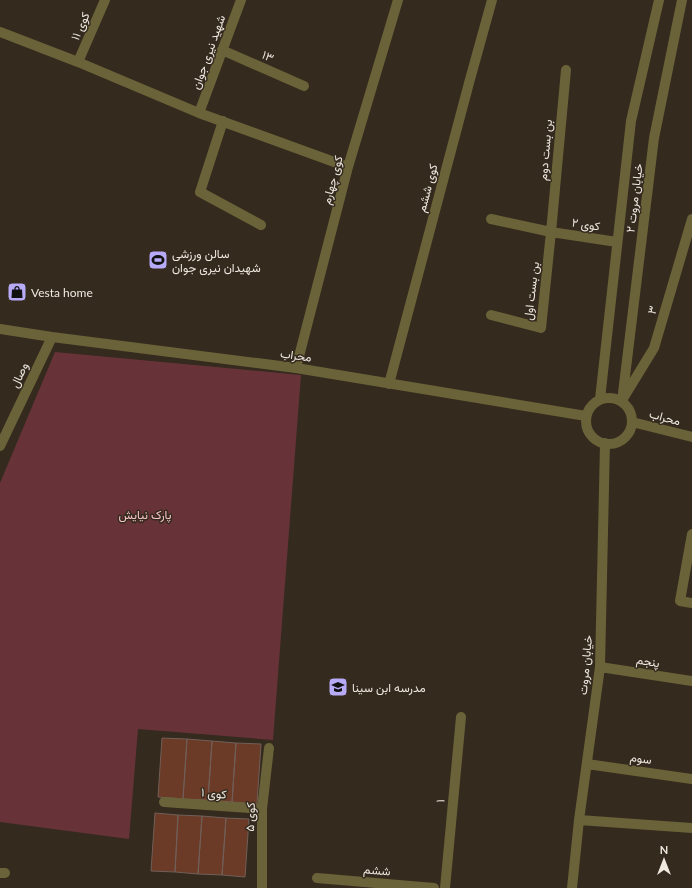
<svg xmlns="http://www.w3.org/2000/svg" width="692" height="888" font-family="Lato,Vazirmatn,sans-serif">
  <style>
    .green { fill: #673339 }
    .building { fill: #6b3b27; stroke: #715f58 }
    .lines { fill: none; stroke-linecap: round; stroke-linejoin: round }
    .minor { stroke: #6a6238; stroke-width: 10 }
    .labels { text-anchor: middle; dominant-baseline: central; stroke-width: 3; stroke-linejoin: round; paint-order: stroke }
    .street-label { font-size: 12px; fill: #efe8e1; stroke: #342a1e }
    .poi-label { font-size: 12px; fill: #efe8e1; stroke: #342a1e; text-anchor: start }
    .park-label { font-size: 12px; fill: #fac4c7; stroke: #342a1e }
  </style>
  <rect width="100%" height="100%" fill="#342a1e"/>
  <path class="green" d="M55,352L301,375L273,740L138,729L129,839L0,822V483Z"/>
  <path class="building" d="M162,738L187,739L183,799L158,797Z
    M187,739L212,741L208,800L183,799Z
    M212,741L236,743L232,802L208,800Z
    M236,743L261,744L257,804L232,802Z
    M155,813L178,815L175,872L151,871Z
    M178,815L202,816L198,874L175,872Z
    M202,816L226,818L222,875L198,874Z
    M226,818L249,819L245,877L222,875Z"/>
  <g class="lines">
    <path class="minor" d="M0,32L78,62L199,113L348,167
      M222,50L304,86
      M78,62L105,0
      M199,113L241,0
      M223,121L200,192L261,225
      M491,219L551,232L617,242
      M491,315L541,328L551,232L566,70
      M0,329L52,337L296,368L586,416
      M296,368L348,167L398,0
      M389,384L469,83L492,0
      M624,397L654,348L692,219
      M586 421a23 23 0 1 1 46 0a23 23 0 1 1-46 0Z
      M600,399L631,121L659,0
      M622,401L654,138L682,0
      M632,422L692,437
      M0,446L52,337
      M692,534L680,601L692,603
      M600,667L692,681
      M587,764L692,779
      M164,802L262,809
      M579,820L692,828
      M0,873H5
      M317,878L434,888
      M262,888V809L269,748
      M445,888L461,717
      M572,888L579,820L600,667L605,443"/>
  </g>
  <defs>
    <symbol id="stadium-square" viewBox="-11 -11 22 22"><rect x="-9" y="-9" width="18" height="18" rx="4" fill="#b7abf7" stroke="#342a1e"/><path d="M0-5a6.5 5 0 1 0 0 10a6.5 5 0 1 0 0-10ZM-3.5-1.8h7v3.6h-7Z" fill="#111"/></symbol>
    <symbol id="shop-square" viewBox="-11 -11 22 22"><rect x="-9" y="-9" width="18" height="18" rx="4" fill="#b7abf7" stroke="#342a1e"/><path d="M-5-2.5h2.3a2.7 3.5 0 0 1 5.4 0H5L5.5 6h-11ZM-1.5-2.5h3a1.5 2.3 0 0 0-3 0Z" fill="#111"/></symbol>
    <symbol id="school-square" viewBox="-11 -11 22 22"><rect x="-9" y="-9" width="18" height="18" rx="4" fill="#b7abf7" stroke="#342a1e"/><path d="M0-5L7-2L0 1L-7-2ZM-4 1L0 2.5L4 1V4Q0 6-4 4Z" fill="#111"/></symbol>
  </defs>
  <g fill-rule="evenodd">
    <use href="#stadium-square" x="147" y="249" width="22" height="22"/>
    <use href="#shop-square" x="6" y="281" width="22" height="22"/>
    <use href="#school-square" x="327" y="676" width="22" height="22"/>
  </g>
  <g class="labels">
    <g class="street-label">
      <text transform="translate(80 26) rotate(-66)">کوی ۱۱</text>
      <text transform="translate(208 52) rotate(-70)">شهید نیری جوان</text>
      <text transform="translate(268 56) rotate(24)">۱۳</text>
      <text transform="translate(545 150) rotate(-85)">بن بست دوم</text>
      <text transform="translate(332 180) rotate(-75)">کوی چهارم</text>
      <text transform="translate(427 188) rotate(-75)">کوی ششم</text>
      <text transform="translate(634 198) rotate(-83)">خیابان مروت ۲</text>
      <text transform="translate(586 224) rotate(9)">کوی ۲</text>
      <text transform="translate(531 291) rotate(-83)">بن بست اول</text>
      <text transform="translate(652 310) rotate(-74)">۳</text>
      <text transform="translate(296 355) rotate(8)">محراب</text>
      <text transform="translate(19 375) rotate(-65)">وصال</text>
      <text transform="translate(665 417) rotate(15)">محراب</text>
      <text transform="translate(648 661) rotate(9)">پنجم</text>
      <text transform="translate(585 665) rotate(-85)">خیابان مروت</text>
      <text transform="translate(641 758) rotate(8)">سوم</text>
      <text transform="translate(214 793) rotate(5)">کوی ۱</text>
      <text transform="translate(440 801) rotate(-85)">۱</text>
      <text transform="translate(250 817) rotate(-88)">کوی ۵</text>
      <text transform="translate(377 870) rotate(5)">ششم</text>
    </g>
    <g class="poi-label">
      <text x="172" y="253">سالن ورزشی<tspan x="172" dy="14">شهیدان نیری جوان</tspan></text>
      <text x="31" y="292">Vesta home</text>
      <text x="352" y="687">مدرسه ابن سینا</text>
    </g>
    <g class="park-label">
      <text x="145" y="514">پارک نیایش</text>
    </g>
  </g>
  <g transform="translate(664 860)" stroke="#342a1e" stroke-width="3" paint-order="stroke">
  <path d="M0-3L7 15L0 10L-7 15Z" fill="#efe8e1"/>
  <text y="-6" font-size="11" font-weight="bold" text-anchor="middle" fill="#efe8e1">N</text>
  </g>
</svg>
